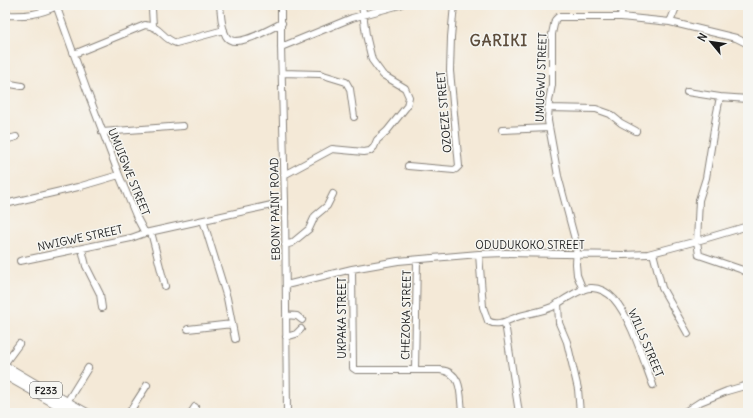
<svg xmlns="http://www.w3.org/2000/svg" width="753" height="418" font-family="Delius,sans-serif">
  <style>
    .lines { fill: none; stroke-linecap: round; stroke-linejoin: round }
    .minor-casing { stroke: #88827a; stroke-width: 8 }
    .major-casing { stroke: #88827a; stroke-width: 10 }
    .minor { stroke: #fff; stroke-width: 6 }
    .major { stroke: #fff; stroke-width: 8 }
    .labels { text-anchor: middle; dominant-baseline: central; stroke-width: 3; stroke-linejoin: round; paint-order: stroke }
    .shield { fill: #f6f6f2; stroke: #5d5d5c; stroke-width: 1 }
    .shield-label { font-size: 10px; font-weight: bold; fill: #1c1c1c }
    .street-label { font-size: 11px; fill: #1c1c1c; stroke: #f6f6f2 }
    .district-label { font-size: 15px; font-weight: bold; letter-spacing: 1px; fill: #5d4d3c; stroke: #f6f6f2 }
  </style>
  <rect width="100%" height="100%" fill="#f6f6f2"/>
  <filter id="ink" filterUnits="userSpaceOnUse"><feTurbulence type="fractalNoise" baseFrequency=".025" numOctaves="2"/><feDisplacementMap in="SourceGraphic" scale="8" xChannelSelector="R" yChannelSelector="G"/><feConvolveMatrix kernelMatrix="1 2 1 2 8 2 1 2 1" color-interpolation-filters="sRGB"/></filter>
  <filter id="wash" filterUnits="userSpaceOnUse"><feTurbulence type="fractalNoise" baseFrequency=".012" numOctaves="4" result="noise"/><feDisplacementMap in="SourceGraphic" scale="16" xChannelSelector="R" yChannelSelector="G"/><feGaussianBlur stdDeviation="0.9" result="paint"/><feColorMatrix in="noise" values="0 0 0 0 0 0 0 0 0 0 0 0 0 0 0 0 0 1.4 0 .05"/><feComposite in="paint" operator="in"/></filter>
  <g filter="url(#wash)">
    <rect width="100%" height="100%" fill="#f4e9d7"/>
  </g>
  <g filter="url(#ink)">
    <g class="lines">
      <defs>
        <path id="minor" d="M56,5L86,88L119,175L137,218L145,233L285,202
          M150,5L152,9L153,26
          M220,5C221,14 221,27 226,36C234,51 271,28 282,23
          M281,5V47L285,202L287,413
          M5,15C26,16 38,15 57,6
          M621,17L622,5
          M670,22L736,38L748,44
          M281,47L352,18L400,5
          M74,54L145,25C162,27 161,38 176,43L224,30
          M282,73L320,74L346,82L350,89L354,117
          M5,83L22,86
          M687,92L720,97L748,99
          M720,97L716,117L706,178L699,200L697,241L699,255L740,269L748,273
          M548,108L596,109L610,114L621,123L636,131
          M502,130L549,128
          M102,132L183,126
          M5,140L16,137
          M408,166L454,170L456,169L459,166L450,71L451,37L454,5
          M284,175L332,149L364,152L370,151L374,147L377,140L387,131L407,106L409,97L405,88L383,75L372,60L366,35L362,5
          M5,204L78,187L119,175
          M203,220L227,298L235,339
          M151,232L165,286
          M285,245L292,243L309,229L315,216L327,206L333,194
          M82,249L86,266L100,294L102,308
          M653,253L662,288L688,334
          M479,254L483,307L488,321C498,327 508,320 517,317C528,313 541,312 552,307C563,301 578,289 590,288C599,287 609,293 614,299C631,318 644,362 653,385
          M20,261L131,238L145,233
          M352,269L353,368L356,370H440C463,372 460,395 462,413
          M286,285L352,269L398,261L479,254L505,253L623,255L648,254L697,241L748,226
          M583,290L577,275L576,264L577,247L558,176L548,121L549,101L552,85V34L555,20L558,17H621L670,22L677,5
          M558,303L559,323L567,342L578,389L580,413
          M286,315L297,316L302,320
          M505,323L519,413
          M188,329L232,324
          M286,337L296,334L301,329
          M5,363L19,344
          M415,370L417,260
          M67,402L88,368
          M129,413L147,385
          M191,413L195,407
          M683,413L700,402L727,391L748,385"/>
        <path id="major" d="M5,366L37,385L87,413
          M5,375L72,413"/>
      </defs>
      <use href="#minor" class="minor-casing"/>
      <use href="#major" class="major-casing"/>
      <use href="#minor" class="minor"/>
      <use href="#major" class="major"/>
    </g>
  </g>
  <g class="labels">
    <rect class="shield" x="30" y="382" width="32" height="16" rx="3"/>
    <g class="shield-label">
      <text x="46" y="390">F233</text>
    </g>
    <g class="street-label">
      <text transform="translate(541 77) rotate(-88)">UMUGWU STREET</text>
      <text transform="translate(444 112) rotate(-95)">OZOEZE STREET</text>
      <text transform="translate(129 172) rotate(68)">UMUIGWE STREET</text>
      <text transform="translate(275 209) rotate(-91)">EBONY PAINT ROAD</text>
      <text transform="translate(80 238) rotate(-12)">NWIGWE STREET</text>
      <text x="530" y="245">ODUDUKOKO STREET</text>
      <text transform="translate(406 315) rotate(-89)">CHEZOKA STREET</text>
      <text transform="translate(342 318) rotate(-90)">UKPAKA STREET</text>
      <text transform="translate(646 343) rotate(67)">WILLS STREET</text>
    </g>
    <g class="district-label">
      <text x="499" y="40">GARIKI</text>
    </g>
  </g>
  <rect width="753" height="418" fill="none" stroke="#f6f6f2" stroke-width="20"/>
  <g transform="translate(711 42) rotate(299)" stroke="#f6f6f2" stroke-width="3" paint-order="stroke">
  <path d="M0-3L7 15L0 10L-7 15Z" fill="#1c1c1c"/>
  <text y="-6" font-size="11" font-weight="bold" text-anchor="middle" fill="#1c1c1c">N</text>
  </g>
</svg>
